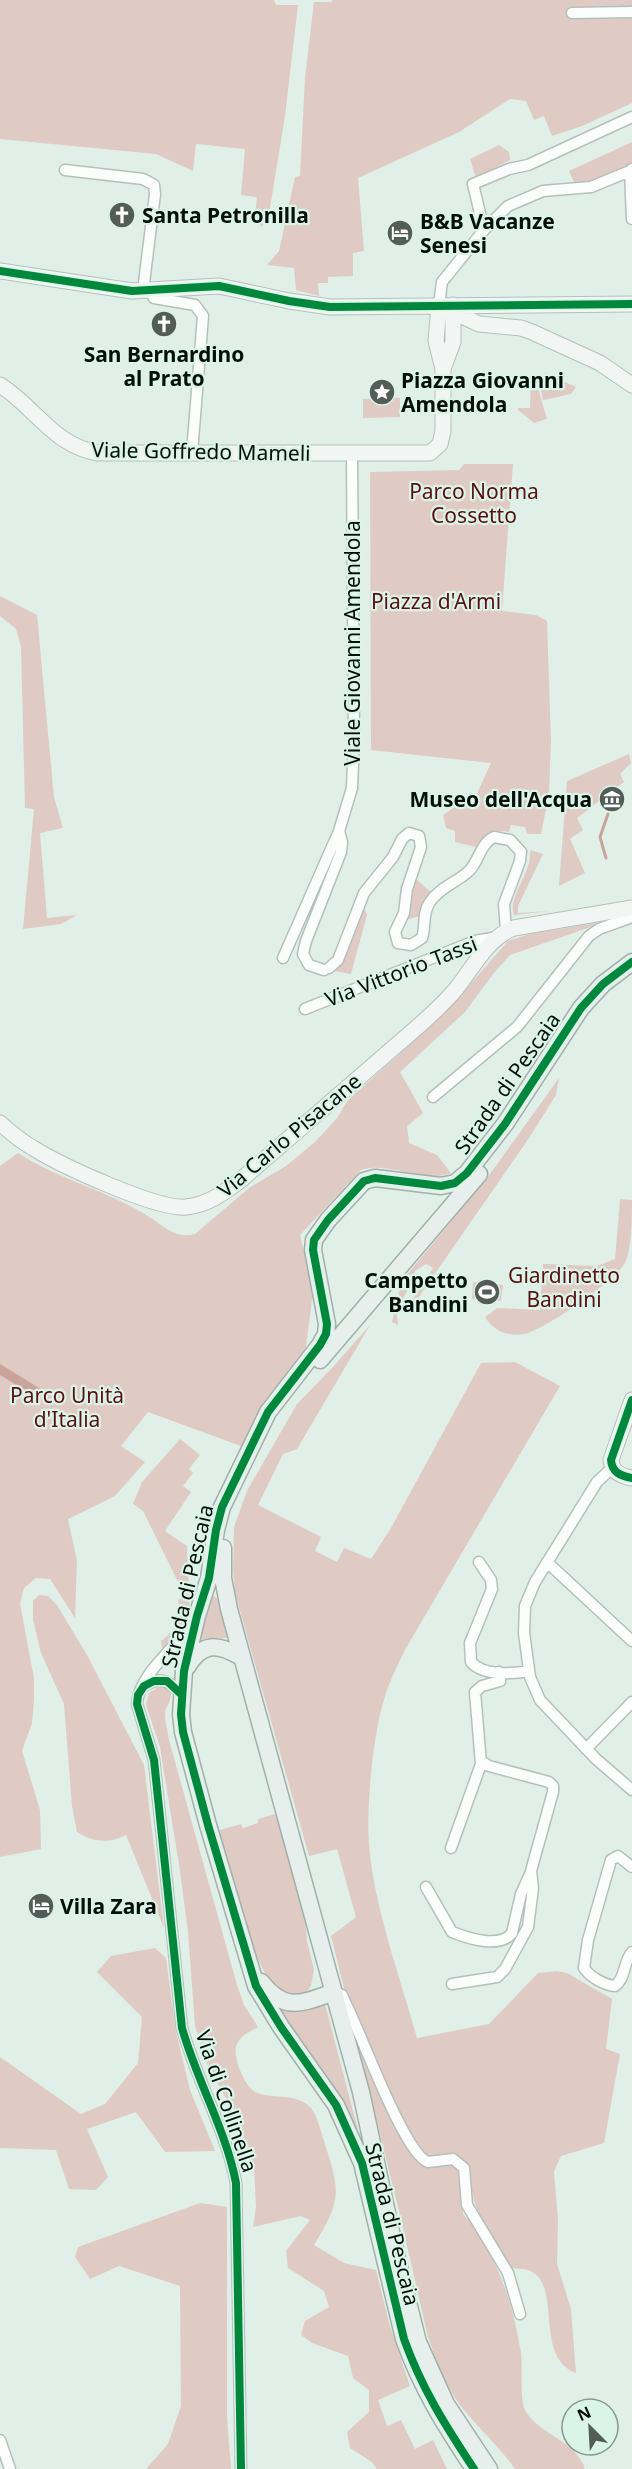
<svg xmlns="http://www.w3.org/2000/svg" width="632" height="2469" font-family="'Noto Sans',sans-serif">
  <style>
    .green { fill: #e0cac4 }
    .water { fill: #caa39d }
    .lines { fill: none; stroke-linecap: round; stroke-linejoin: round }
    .stream { stroke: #caa39d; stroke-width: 3 }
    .street-casing { stroke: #b5c0bb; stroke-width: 13 }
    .secondary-casing { stroke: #b5c0bb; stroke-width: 17 }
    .primary-casing { stroke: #9fb1a9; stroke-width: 19 }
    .street { stroke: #fafdfc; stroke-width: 10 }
    .secondary { stroke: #f1f6f4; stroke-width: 15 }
    .primary { stroke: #e6efeb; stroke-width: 16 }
    .cycleway-casing { stroke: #daf5e8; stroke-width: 11 }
    .cycleway { stroke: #00873e; stroke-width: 8 }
    .labels { text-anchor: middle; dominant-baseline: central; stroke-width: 4.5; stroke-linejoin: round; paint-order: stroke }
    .poi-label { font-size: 21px; font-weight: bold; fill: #060f0b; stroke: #daf5e8; text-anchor: start }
    .street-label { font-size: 21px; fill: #060f0b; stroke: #daf5e8 }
    .park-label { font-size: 21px; fill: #5b0f12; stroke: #daf5e8 }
  </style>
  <rect width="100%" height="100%" fill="#e0efe8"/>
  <path class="green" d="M0,0H274L276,5H298L285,116L268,220L261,227L255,217L257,197L241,195L245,149L196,144L193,171L156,154L0,139Z
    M333,0H632V103L582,126L552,136L544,116L534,120L526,101L510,99L459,132L358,178L364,251L353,253V276L328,277V283H318L319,296L296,290L294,268L267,265L279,251L295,177L300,176L305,78L314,2H331Z
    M632,142V164L593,183L575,184L569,171Z
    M499,145L509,152L510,160L476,178L470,159Z
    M545,373L576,387L571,394L543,400L540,386Z
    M531,384L537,385L547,419L534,423L518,410V408H530Z
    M400,398V417L363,418V399Z
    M464,464H513L502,611L536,615L547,621L551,741L549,794L541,834H527L525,827L511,825L509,832C493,829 484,833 476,847L455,842V831L446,828L443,815L456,806L474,800L491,763L371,750L370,472L459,470Z
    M0,596L37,615L54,797L63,828L40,833L47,918L77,915L61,924L23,929L34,809L25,808L21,647L16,629L0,616Z
    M629,754L631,763L620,774L624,782L577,818L583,830L570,839L585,873L559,886L567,781Z
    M530,850L543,854L518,906V913L550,911L514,915C507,898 533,871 530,850Z
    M415,878L433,894L425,901L420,916L405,920Z
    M362,902L367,915L351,974L334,971Z
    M608,921L510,955L494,973L465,1012L400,1072L423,1113L407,1126L409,1143L437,1155L451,1173C422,1184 389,1161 361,1170L300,1235L313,1292L305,1354L263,1404L241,1446L148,1412L121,1446L145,1462L115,1496L68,1519L77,1561L75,1618L50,1579L36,1578L24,1588L20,1604L34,1678V1700L32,1723L22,1751L40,1810L41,1849L0,1857V1166L18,1153C60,1181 112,1191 154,1220C166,1229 179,1239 195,1234L249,1188L286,1166L315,1142L337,1118L348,1100L445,1013L508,941L529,934Z
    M559,1078L556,1095L529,1138L407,1314L409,1305L433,1268L426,1264L415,1271C413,1283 402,1299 397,1310C396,1315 398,1320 398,1325L392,1322L402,1281L490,1174Z
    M620,1199L632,1200C632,1217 632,1249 625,1263C614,1281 545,1330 524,1334C508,1337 494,1331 485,1317L497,1308L540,1310L543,1264L597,1266L615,1259Z
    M473,1282L503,1285L501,1301L472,1299Z
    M370,1325L297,1449L283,1454L258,1505L321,1537L315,1551L337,1562L344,1548L371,1559L391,1528L481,1363L515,1362L560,1386L406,1648C397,1666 388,1684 383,1703C373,1738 366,1807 369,1844C374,1908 400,1976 417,2038L489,2024L538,1973L557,1971L567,1973L612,1999L606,2049L620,2054L604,2143L561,2156L554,2171L558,2220L557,2264L571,2309L576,2373C527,2355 573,2262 511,2269C495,2242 474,2216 471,2184L462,2180L463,2214C496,2251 513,2303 521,2353C523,2367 519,2401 526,2412C542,2436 575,2440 585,2469H515C499,2446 477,2427 460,2405C445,2385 436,2360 428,2337L400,2215L331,1936L356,1917L337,1849L309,1856L235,1593L233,1569L234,1527L247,1491L297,1404L333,1367Z
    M180,1439L200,1455L189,1469L193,1473L183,1486L191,1492L165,1531L187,1546L190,1613L185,1624L163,1652L161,1641C175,1631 183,1617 178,1600L185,1596L143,1511L133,1504L142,1482Z
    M39,1595L48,1596L57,1605L87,1655L144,1765L164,1928L126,1835C110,1844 92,1842 77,1832L72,1806L64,1704L41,1653L33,1620V1601Z
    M213,1596L216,1597L219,1601L228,1638H211L199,1640Z
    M160,1686H166C177,1696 166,1703 165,1714C165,1722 168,1732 169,1740L237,1985L244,2005L258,2027C250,2032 241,2035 237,2044C231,2055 245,2087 255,2092C272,2100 290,2092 308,2105C316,2111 320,2128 323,2138C339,2189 344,2197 314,2245L344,2263L376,2270L389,2323L410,2386L378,2400L387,2426L401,2420L415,2449L433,2440L447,2469H377L372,2462L350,2448L347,2432L369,2412V2390L353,2378L348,2356L312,2343L301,2335L305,2321L329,2307L324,2291L288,2268L286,2251L310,2220L301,2216L253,2227L256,2207L254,2167L235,2115L208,2066L195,2026L188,1932L180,1871L160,1747L146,1705L149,1693Z
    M279,1813L305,1910L307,1941L314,1970L311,1986L306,1993L290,1998L271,1986L253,1949L217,1831L241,1824L243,1828L258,1823V1819Z
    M155,1948L166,1958L176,2032L190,2090L215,2151L165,2152L136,2112L87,2129L108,2177L96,2190L69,2189L56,2150L0,2148V2057L81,2114L105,2104L138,2063L142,2017L97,1972L111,1956Z
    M324,2000L358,2130L355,2134L278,2009V2006Z
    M200,2203L227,2207V2417L231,2469H146L168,2444L181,2406L180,2286L119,2266L90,2279L75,2257L78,2247Z"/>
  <path class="water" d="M0,1364L44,1391V1394C30,1396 13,1382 0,1375Z"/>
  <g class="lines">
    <path class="stream" d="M606,858L600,837L608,814"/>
    <defs>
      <path id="street" d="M572,13L632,12
        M632,169L630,171L632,219
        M65,170L143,179L154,185L155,194L143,291
        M484,230L473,184L509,169L528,165L632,117
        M149,290L154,298L195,305L203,316L192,453
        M439,305L442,282L484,230L508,206L543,191L591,187L630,171
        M283,958L339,831L352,788L354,739L352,453
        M329,968L338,960L364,893L393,857L402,839L409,833L419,836L421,847L407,889L404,913L395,932L398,943L411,945L422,938C426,926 422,913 430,902C440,887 458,882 470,870C479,860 481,843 494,837L510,840L521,852L520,861L504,904L506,931
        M324,970L309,965L303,954L306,941L341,852L342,842L339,831
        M305,1009L475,941L498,937
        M433,1097L517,1027L589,936L599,929L632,917
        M612,1468L597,1482L535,1582L525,1606L524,1633L530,1677L540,1700L596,1759L632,1790
        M479,1562L491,1580L492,1589L470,1643L471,1662C483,1676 512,1674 529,1671
        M547,1562L632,1641
        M192,1625C176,1646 138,1676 137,1704L154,1760L182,2028C197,2081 226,2130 236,2183L241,2469
        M144,1686C160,1676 169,1680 181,1694
        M586,1749L632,1702
        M451,1848L481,1764L475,1692L482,1686L500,1681L499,1672
        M632,1867L618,1856L611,1860L588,1940L584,1968C590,1977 604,1985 615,1986C626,1978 623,1962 632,1952
        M426,1887L452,1932C467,1938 500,1949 512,1933L521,1894L531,1872
        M452,1984L497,1977L505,1969L528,1927L533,1888L531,1871L553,1792V1786L549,1782L489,1766L481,1761
        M335,1992L342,1995L345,2002C360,2030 404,2154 428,2162L453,2159L464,2168L467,2205L508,2273L520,2314
        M0,2440L10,2469"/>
      <path id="secondary" d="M0,271L132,291L219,286L289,301L330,307L632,304
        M442,307L479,324L521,328L532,332L600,363L632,385
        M443,369L453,342V305
        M0,385C35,407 54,446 98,453H430L440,444L443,431V369L436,341L439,305
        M0,1123C10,1132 21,1141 33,1148C60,1165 157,1210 186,1207C208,1205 225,1192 242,1179L422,1023C434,1012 446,1001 456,989C473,968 488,937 514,928L632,908
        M632,1400L611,1460C612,1472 620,1476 632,1478"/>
      <path id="primary" d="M320,1360L479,1174
        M223,1548V1578L229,1609L361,2092L396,2255L418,2342L446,2404L489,2469
        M187,1667C202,1642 218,1643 241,1657
        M261,1982C285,2013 302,2003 334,1992
        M474,2469C445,2425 422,2389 404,2339L362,2163L336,2105L281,2027L256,1986L208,1825L183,1732L181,1714L184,1671L197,1616L209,1578L216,1530L222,1507L268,1412L320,1345L326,1334L327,1324L313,1250L314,1240L328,1220L364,1181L375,1178L441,1186L455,1183L467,1173L505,1124L581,1008L603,984L632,962"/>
    </defs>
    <use href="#street" class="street-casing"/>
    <use href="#secondary" class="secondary-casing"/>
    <use href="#primary" class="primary-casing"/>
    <use href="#street" class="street"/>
    <use href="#secondary" class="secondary"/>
    <use href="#primary" class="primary"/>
    <defs>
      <path id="cycleway" d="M0,271L132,291L219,286L289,301L330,307L632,304
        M632,1400L611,1460C612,1472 620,1476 632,1478
        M181,1694L167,1681H154L144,1686L138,1695L137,1704L154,1760L182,2028C197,2081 226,2130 236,2183L241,2469
        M474,2469C445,2425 422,2389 404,2339L362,2163L336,2105L281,2027L256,1986L208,1825L183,1732L181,1714L184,1671L197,1616L209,1578L216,1530L222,1507L268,1412L320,1345L326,1334L327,1324L313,1250L314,1240L328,1220L364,1181L375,1178L441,1186L455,1183L467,1173L505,1124L581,1008L603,984L632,962"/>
    </defs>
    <use href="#cycleway" class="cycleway-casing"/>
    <use href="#cycleway" class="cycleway"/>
  </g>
  <defs>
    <symbol id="church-disc" viewBox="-11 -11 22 22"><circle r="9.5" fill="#525d58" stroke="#daf5e8"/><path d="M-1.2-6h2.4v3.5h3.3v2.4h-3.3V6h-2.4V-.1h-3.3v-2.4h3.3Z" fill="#fff"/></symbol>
    <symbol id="hotel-disc" viewBox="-11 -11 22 22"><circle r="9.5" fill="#525d58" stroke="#daf5e8"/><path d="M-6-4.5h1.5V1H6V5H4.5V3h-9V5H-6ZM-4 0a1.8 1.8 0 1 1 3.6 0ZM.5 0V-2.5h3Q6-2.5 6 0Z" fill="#fff"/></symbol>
    <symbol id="sight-disc" viewBox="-11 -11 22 22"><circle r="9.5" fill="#525d58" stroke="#daf5e8"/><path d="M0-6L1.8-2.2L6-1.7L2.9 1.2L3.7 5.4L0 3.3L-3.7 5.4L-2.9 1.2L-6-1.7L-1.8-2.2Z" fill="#fff"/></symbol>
    <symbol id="museum-disc" viewBox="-11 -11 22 22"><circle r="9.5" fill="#525d58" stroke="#daf5e8"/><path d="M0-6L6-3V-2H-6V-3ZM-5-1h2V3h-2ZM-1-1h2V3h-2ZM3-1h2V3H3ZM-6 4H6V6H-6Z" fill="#fff"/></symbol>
    <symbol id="stadium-disc" viewBox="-11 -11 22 22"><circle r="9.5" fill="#525d58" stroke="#daf5e8"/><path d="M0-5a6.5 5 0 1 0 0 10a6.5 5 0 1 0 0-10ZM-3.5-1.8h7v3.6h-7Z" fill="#fff"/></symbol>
  </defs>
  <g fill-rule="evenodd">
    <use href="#church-disc" x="107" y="200" width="30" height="30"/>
    <use href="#hotel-disc" x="385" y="218" width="30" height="30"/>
    <use href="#church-disc" x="149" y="309" width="30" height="30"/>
    <use href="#sight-disc" x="367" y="377" width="30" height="30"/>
    <use href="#museum-disc" x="597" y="784" width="30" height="30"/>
    <use href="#stadium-disc" x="472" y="1277" width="30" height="30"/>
    <use href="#hotel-disc" x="26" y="1891" width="30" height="30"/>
  </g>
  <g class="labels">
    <g class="poi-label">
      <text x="142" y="215">Santa Petronilla</text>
      <text x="420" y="221">B&amp;B Vacanze<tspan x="420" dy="24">Senesi</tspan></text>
      <text x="164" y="354" text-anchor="middle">San Bernardino<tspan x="164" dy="24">al Prato</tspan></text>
      <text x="401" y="380">Piazza Giovanni<tspan x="401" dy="24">Amendola</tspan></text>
      <text x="592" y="799" text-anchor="end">Museo dell'Acqua</text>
      <text x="468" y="1280" text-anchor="end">Campetto<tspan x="468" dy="24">Bandini</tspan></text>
      <text x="60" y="1906">Villa Zara</text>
    </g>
    <g class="street-label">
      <text transform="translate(201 451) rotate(1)">Viale Goffredo Mameli</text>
      <text transform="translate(352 643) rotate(-90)">Viale Giovanni Amendola</text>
      <text transform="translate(401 971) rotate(-21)">Via Vittorio Tassi</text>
      <text transform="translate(507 1083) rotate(-55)">Strada di Pescaia</text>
      <text transform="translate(289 1135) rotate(-40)">Via Carlo Pisacane</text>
      <text transform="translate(187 1586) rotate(-77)">Strada di Pescaia</text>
      <text transform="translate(227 2101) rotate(71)">Via di Collinella</text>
      <text transform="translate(393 2224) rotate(76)">Strada di Pescaia</text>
    </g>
    <g class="park-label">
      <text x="474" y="491">Parco Norma<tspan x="474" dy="24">Cossetto</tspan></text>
      <text x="436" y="601">Piazza d'Armi</text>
      <text x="564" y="1275">Giardinetto<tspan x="564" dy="24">Bandini</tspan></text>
      <text x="67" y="1395">Parco Unità<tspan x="67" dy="24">d'Italia</tspan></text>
    </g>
  </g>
  <g transform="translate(590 2427) rotate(336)"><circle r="28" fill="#daf5e8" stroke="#859990" stroke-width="1.5"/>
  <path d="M0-4.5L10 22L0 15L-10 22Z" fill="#525d58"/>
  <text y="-9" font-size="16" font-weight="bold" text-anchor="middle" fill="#060f0b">N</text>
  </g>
</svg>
